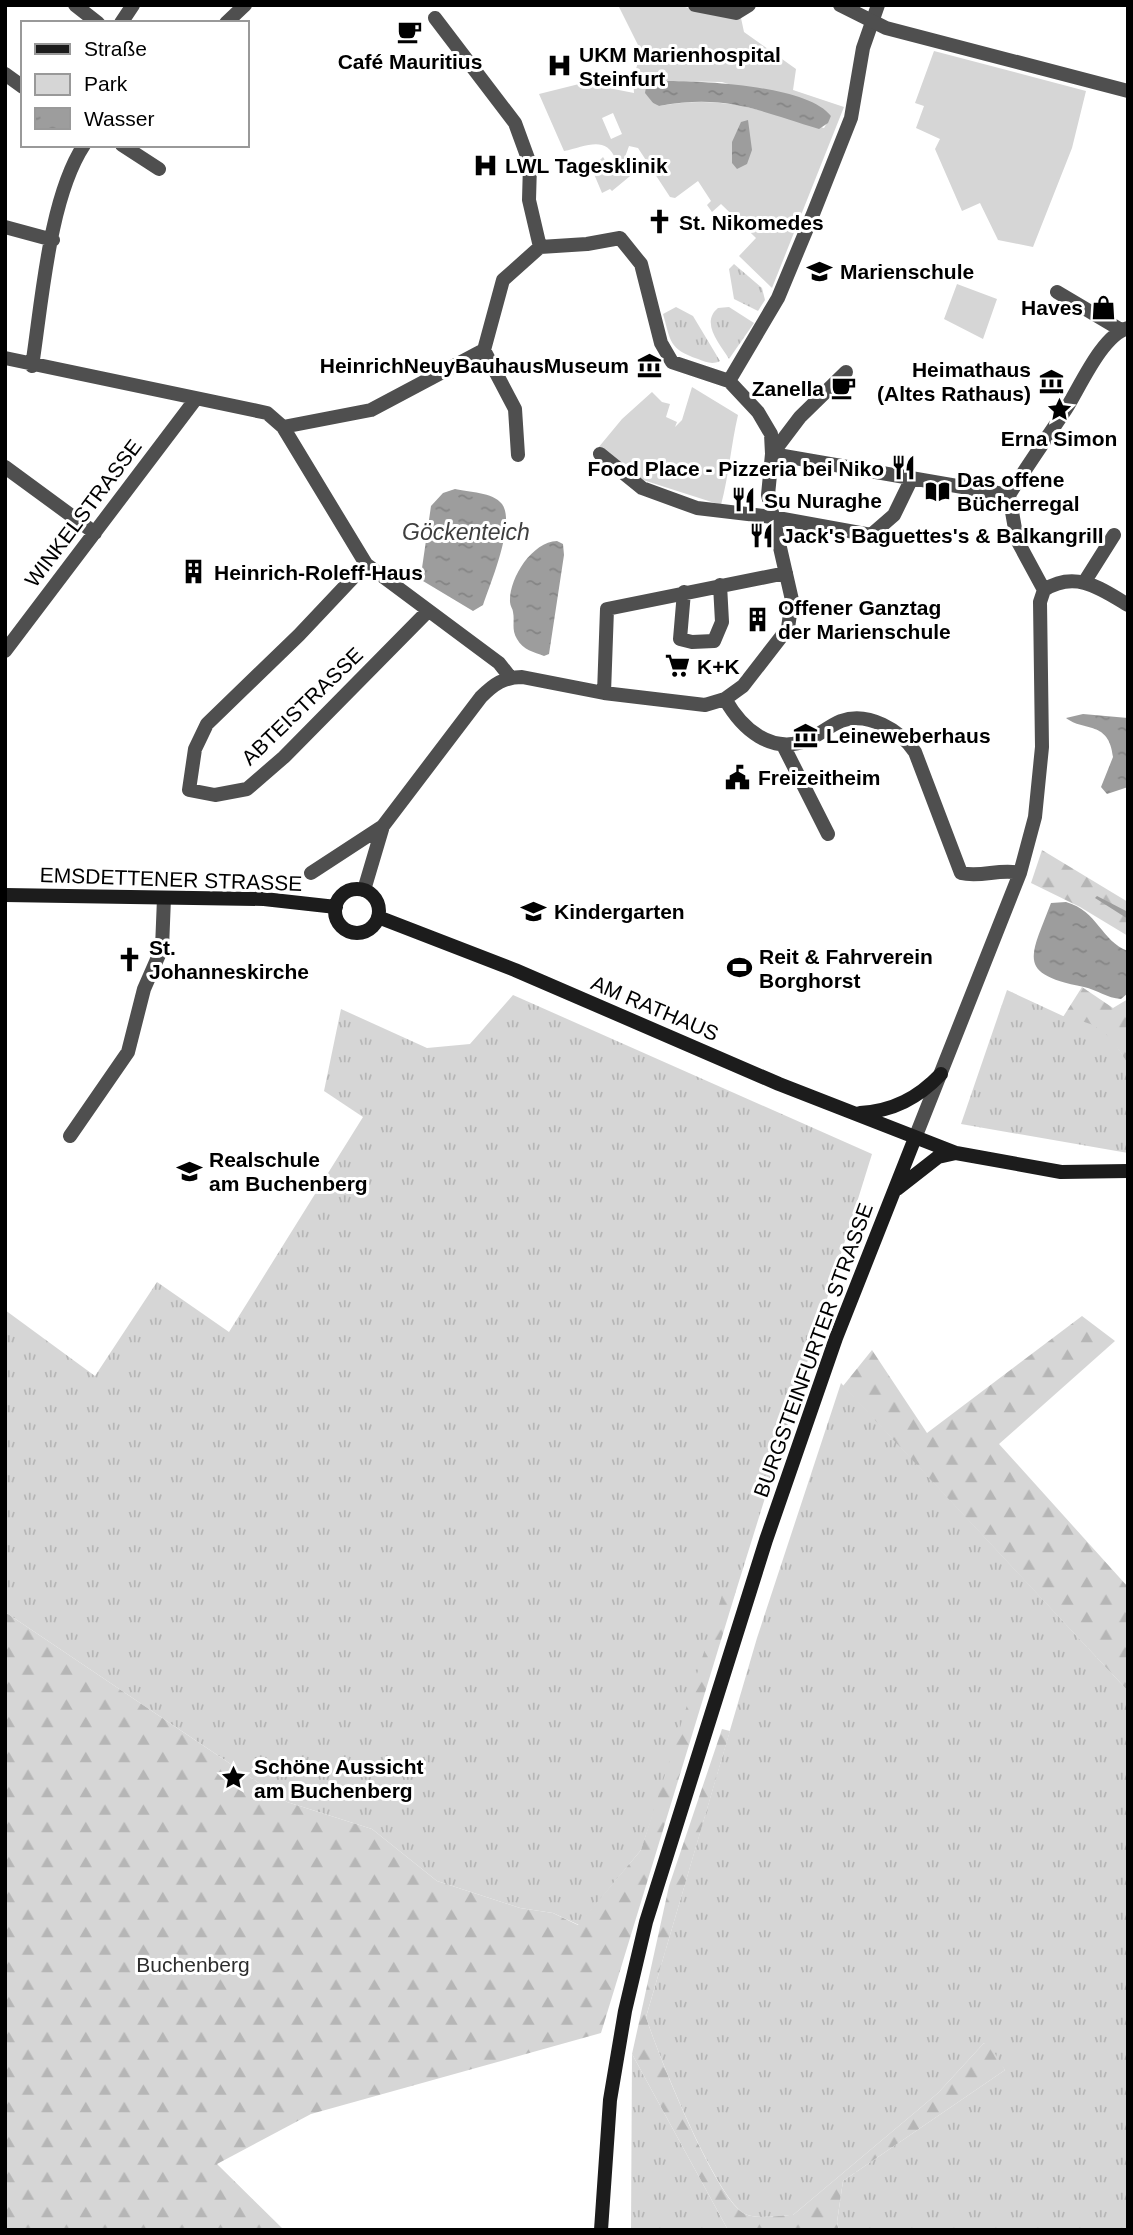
<svg xmlns="http://www.w3.org/2000/svg" width="1133" height="2235" font-family="Arial,sans-serif">
  <style>
    .grass { fill: url(#grass-tufts) }
    .forest { fill: url(#forest-firs) }
    .green { fill: #d6d6d6; fill-rule: evenodd }
    .water { fill: url(#water-ripples) }
    .lines { fill: none; stroke-linecap: round; stroke-linejoin: round }
    .minor { stroke: #4f4f4f; stroke-width: 14 }
    .tertiary { stroke: #4f4f4f; stroke-width: 14 }
    .secondary { stroke: #1c1c1c; stroke-width: 14 }
    .labels { text-anchor: middle; dominant-baseline: central; stroke-width: 6; stroke-linejoin: round; paint-order: stroke }
    .poi-label { font-size: 21px; font-weight: bold; fill: #000; stroke: #fff; text-anchor: start }
    .street-label { font-size: 21px; fill: #000; stroke: #fff }
    .park-label { font-size: 21px; fill: #2d2d2d; stroke: #fff }
    .water-label { font-size: 23px; font-style: italic; fill: #3e3e3e; stroke: #fff }
  </style>
  <defs>
    <pattern id="grass-tufts" width="24" height="20" patternUnits="userSpaceOnUse" patternTransform="scale(1.75)"><rect width="24" height="20" fill="#d6d6d6"/><path d="M3 7l-1-3M5 7V3M7 7l1-3M15 17l-1-3M17 17v-4M19 17l1-3" fill="none" stroke="#b6b6b6"/></pattern>
    <pattern id="forest-firs" width="22" height="20" patternUnits="userSpaceOnUse" patternTransform="scale(1.75)"><rect width="22" height="20" fill="#d6d6d6"/><path d="M5 1l3.5 6h-7zM16 11l3.5 6h-7z" fill="#b6b6b6"/></pattern>
    <pattern id="water-ripples" width="26" height="14" patternUnits="userSpaceOnUse" patternTransform="scale(1.75)"><rect width="26" height="14" fill="#9d9d9d"/><path d="M2 4q2-2 4 0t4 0M15 11q2-2 4 0t4 0" fill="none" stroke="#858585"/></pattern>
  </defs>
  <rect width="100%" height="100%" fill="#fff"/>
  <path class="grass" d="M734,264L762,288L765,300L758,311L734,299L729,269Z
    M676,307L693,316L720,361C712,365 706,362 698,359C669,349 671,342 663,314Z
    M729,307L754,323L729,359C720,344 700,323 718,308Z
    M1007,990L1063,1016L1088,1021L1110,1035L1128,1064V1153L961,1124Z
    M513,995L872,1154L736,1591L672,1758L641,1850L579,1925L553,1913L520,1908L437,1881L372,1829L287,1802L5,1612V1310L95,1376L157,1282L229,1332L363,1117L324,1091L341,1009L427,1048L470,1044Z
    M841,1383L1128,1691V2230H839L837,2222L843,2181L1005,2070L984,2043L938,2093L793,2215C780,2215 758,2220 745,2214C716,2199 657,2052 646,2017L757,1638Z
    M632,2054L728,2230H631Z"/>
  <path class="forest" d="M1042,850L1128,902V936L1080,907L1031,883Z
    M1082,987L1113,1008L1128,999V1064C1108,1032 1100,1023 1063,1017Z
    M1082,1316L1115,1341L999,1444L1128,1587V1691L843,1386L872,1350L927,1433Z
    M724,1589L736,1591L601,2033L311,2114L217,2164L284,2230H5V1612L287,1802L372,1829L437,1881L520,1908L553,1913L578,1925L641,1850Z
    M722,1729L730,1731L646,2017C657,2052 716,2200 745,2214C758,2220 780,2215 793,2215L938,2093L984,2043L991,2047L1005,2070L843,2181L837,2222L839,2230H728L632,2054L669,1886Z"/>
  <path class="green" d="M618,5H678L713,15L741,18L744,32L796,69L793,90L844,107L772,288L739,256L756,238L721,204L712,212L707,205L711,201L698,181L675,198L670,197L638,148L629,146L625,157L635,172L612,191L610,189L602,193L594,174L603,170L599,161L603,157L608,165L616,160C606,134 585,147 564,151L539,94L583,83L634,93L633,80L641,51ZM665,81L722,82L831,116L824,128C761,111 725,94 659,106L653,103L646,92L656,82ZM613,113L622,134L611,139L602,118Z
    M934,51L1086,91L1072,148L1033,247L998,240L980,203L962,211L935,149L940,139L916,128L924,106L915,103Z
    M957,284L997,299L983,339L944,319Z
    M692,387L738,415C731,445 729,475 721,505L643,480L598,448L622,419L652,392L662,402L670,404L666,417L677,422L675,427L682,420Z"/>
  <path class="water" d="M665,81C702,81 807,85 831,116L828,123L819,129C757,110 725,94 659,106L653,103L645,93L646,87Z
    M748,120L752,150L747,164L737,169L732,163V142L741,122Z
    M455,489C468,492 493,492 502,504C516,523 490,584 483,605L473,611L423,581L421,575L431,506L443,493Z
    M557,541L563,544L564,555L549,654L544,656C534,652 523,650 517,639C511,629 515,622 513,612C513,609 510,606 510,602C509,578 532,542 557,541Z
    M1083,714L1128,718V787L1107,794L1101,787L1113,757C1109,720 1084,732 1066,718Z
    M1097,896L1128,912V919L1095,898Z
    M1066,902C1098,911 1101,941 1128,951V993L1121,999C1107,998 1097,990 1084,987C1016,974 1030,958 1051,903Z"/>
  <g class="lines">
    <path class="minor" d="M75,5L98,23
      M695,5L736,13L749,5
      M435,18L515,123L530,164L529,200L540,247
      M121,23L133,5
      M226,23L245,5
      M5,74L23,87
      M122,145L159,169
      M5,227L53,240
      M1057,292L1121,330
      M484,350L515,409L518,455
      M5,358L267,413L283,427L366,564L499,663L510,677
      M32,366C42,302 49,198 84,145
      M729,381L778,298L813,214L851,118L863,48L878,5
      M283,427L371,410L484,350L503,280L540,247
      M600,454L642,488L697,508L772,517L871,535L894,515L911,480
      M772,454L1009,495
      M772,454L800,417L846,372
      M5,467L95,533
      M1009,495C1027,466 1047,438 1066,409C1080,387 1102,335 1128,328
      M366,564L299,635L207,724L195,749L189,790L215,795L247,789L284,757L428,611
      M1085,581L1114,535
      M1044,590C1075,570 1100,588 1128,605
      M684,592L680,639L692,642L714,641L722,622L720,585
      M5,651L195,400
      M604,693L607,609L786,573
      M725,699C742,729 771,755 808,740C819,735 829,726 841,721C868,711 900,730 915,752L961,873C981,878 1000,868 1020,873
      M783,745L828,834
      M311,873L383,826
      M364,890L383,826L481,697C494,684 504,677 522,677L604,693L705,705L725,699L743,686L788,628L792,600L768,495L772,454L771,434L758,412L729,381L672,362L661,343L641,264L620,238L587,244L540,247
      M70,1136L128,1052L144,989L162,948L164,898
      M915,1138L1020,873L1035,817L1042,747L1040,602L1044,590L1017,540L1009,495"/>
    <path class="tertiary" d="M840,5L886,28L1128,91"/>
    <path class="secondary" d="M335 911a22 22 0 1 1 44 0a22 22 0 1 1-44 0Z
      M5,895L264,899L336,907
      M378,917L515,970L779,1084L956,1153L1061,1172L1128,1171
      M860,1113C893,1111 918,1098 941,1074
      M897,1189L938,1157L956,1153
      M601,2230L610,2100L625,2011L646,1922L766,1540L836,1338L915,1138"/>
  </g>
  <defs>
    <symbol id="cafe-bare" viewBox="-9 -9 18 18"><path d="M-5.5-4.5H6V0H3Q3 3.5 0 3.5H-2.5Q-5.5 3.5-5.5 0ZM3-3.2v2h1.7v-2ZM-6 4.5H4V6H-6Z" fill="#000" stroke="#fff" stroke-width="2.5" paint-order="stroke"/></symbol>
    <symbol id="hospital-bare" viewBox="-9 -9 18 18"><path d="M-5-5h3v3.5h4V-5h3V5h-3V1.5h-4V5h-3Z" fill="#000" stroke="#fff" stroke-width="2.5" paint-order="stroke"/></symbol>
    <symbol id="church-bare" viewBox="-9 -9 18 18"><path d="M-1.2-6h2.4v3.5h3.3v2.4h-3.3V6h-2.4V-.1h-3.3v-2.4h3.3Z" fill="#000" stroke="#fff" stroke-width="2.5" paint-order="stroke"/></symbol>
    <symbol id="school-bare" viewBox="-9 -9 18 18"><path d="M0-5L7-2L0 1L-7-2ZM-4 1L0 2.5L4 1V4Q0 6-4 4Z" fill="#000" stroke="#fff" stroke-width="2.5" paint-order="stroke"/></symbol>
    <symbol id="shop-bare" viewBox="-9 -9 18 18"><path d="M-5-2.5h2.3a2.7 3.5 0 0 1 5.4 0H5L5.5 6h-11ZM-1.5-2.5h3a1.5 2.3 0 0 0-3 0Z" fill="#000" stroke="#fff" stroke-width="2.5" paint-order="stroke"/></symbol>
    <symbol id="museum-bare" viewBox="-9 -9 18 18"><path d="M0-6L6-3V-2H-6V-3ZM-5-1h2V3h-2ZM-1-1h2V3h-2ZM3-1h2V3H3ZM-6 4H6V6H-6Z" fill="#000" stroke="#fff" stroke-width="2.5" paint-order="stroke"/></symbol>
    <symbol id="sight-bare" viewBox="-9 -9 18 18"><path d="M0-6L1.8-2.2L6-1.7L2.9 1.2L3.7 5.4L0 3.3L-3.7 5.4L-2.9 1.2L-6-1.7L-1.8-2.2Z" fill="#000" stroke="#fff" stroke-width="2.5" paint-order="stroke"/></symbol>
    <symbol id="restaurant-bare" viewBox="-9 -9 18 18"><path d="M-5-6h1v4h1v-4h1v4h1v-4h1v5L-1.5 .5V6h-2V.5L-5-1ZM5-6V6H3V1.5H1.5Q1.5-4 5-6Z" fill="#000" stroke="#fff" stroke-width="2.5" paint-order="stroke"/></symbol>
    <symbol id="library-bare" viewBox="-9 -9 18 18"><path d="M-6-4Q-3-5.5-.7-3.5V5Q-3 3-6 4ZM6-4Q3-5.5 .7-3.5V5Q3 3 6 4Z" fill="#000" stroke="#fff" stroke-width="2.5" paint-order="stroke"/></symbol>
    <symbol id="building-bare" viewBox="-9 -9 18 18"><path d="M-4-6H4V6H1V3H-1V6H-4ZM-2.5-4.3h1.7v1.8h-1.7ZM.8-4.3h1.7v1.8H.8ZM-2.5-1h1.7V.8h-1.7ZM.8-1h1.7V.8H.8Z" fill="#000" stroke="#fff" stroke-width="2.5" paint-order="stroke"/></symbol>
    <symbol id="supermarket-bare" viewBox="-9 -9 18 18"><path d="M-6-5.5h2.5l.6 2H6L4.5 2H-2.5L-4.4-4H-6ZM-1.5 3.2a1.3 1.3 0 1 0 .1 0ZM3 3.2a1.3 1.3 0 1 0 .1 0Z" fill="#000" stroke="#fff" stroke-width="2.5" paint-order="stroke"/></symbol>
    <symbol id="civic-bare" viewBox="-9 -9 18 18"><path d="M-.6-6.5H3V-4.5H.6V-3L4-1V1h2V6H-6V1h2V-1L-.6-3ZM-1.2 2.5V6h2.4V2.5Z" fill="#000" stroke="#fff" stroke-width="2.5" paint-order="stroke"/></symbol>
    <symbol id="stadium-bare" viewBox="-9 -9 18 18"><path d="M0-5a6.5 5 0 1 0 0 10a6.5 5 0 1 0 0-10ZM-3.5-1.8h7v3.6h-7Z" fill="#000" stroke="#fff" stroke-width="2.5" paint-order="stroke"/></symbol>
  </defs>
  <g fill-rule="evenodd">
    <use href="#cafe-bare" x="392" y="14" width="35" height="35"/>
    <use href="#hospital-bare" x="542" y="48" width="35" height="35"/>
    <use href="#hospital-bare" x="468" y="148" width="35" height="35"/>
    <use href="#church-bare" x="642" y="204" width="35" height="35"/>
    <use href="#school-bare" x="802" y="254" width="35" height="35"/>
    <use href="#shop-bare" x="1086" y="290" width="35" height="35"/>
    <use href="#museum-bare" x="632" y="348" width="35" height="35"/>
    <use href="#museum-bare" x="1034" y="364" width="35" height="35"/>
    <use href="#cafe-bare" x="826" y="370" width="35" height="35"/>
    <use href="#sight-bare" x="1042" y="392" width="35" height="35"/>
    <use href="#restaurant-bare" x="886" y="450" width="35" height="35"/>
    <use href="#library-bare" x="920" y="474" width="35" height="35"/>
    <use href="#restaurant-bare" x="726" y="482" width="35" height="35"/>
    <use href="#restaurant-bare" x="744" y="518" width="35" height="35"/>
    <use href="#building-bare" x="176" y="554" width="35" height="35"/>
    <use href="#building-bare" x="740" y="602" width="35" height="35"/>
    <use href="#supermarket-bare" x="660" y="648" width="35" height="35"/>
    <use href="#museum-bare" x="788" y="718" width="35" height="35"/>
    <use href="#civic-bare" x="720" y="760" width="35" height="35"/>
    <use href="#school-bare" x="516" y="894" width="35" height="35"/>
    <use href="#church-bare" x="112" y="942" width="35" height="35"/>
    <use href="#stadium-bare" x="722" y="950" width="35" height="35"/>
    <use href="#school-bare" x="172" y="1154" width="35" height="35"/>
    <use href="#sight-bare" x="216" y="1760" width="35" height="35"/>
  </g>
  <g class="labels">
    <g class="poi-label">
      <text x="579" y="54">UKM Marienhospital<tspan x="579" dy="24">Steinfurt</tspan></text>
      <text x="410" y="61" text-anchor="middle">Café Mauritius</text>
      <text x="505" y="165">LWL Tagesklinik</text>
      <text x="679" y="222">St. Nikomedes</text>
      <text x="840" y="271">Marienschule</text>
      <text x="1083" y="307" text-anchor="end">Haves</text>
      <text x="629" y="365" text-anchor="end">HeinrichNeuyBauhausMuseum</text>
      <text x="1031" y="369" text-anchor="end">Heimathaus<tspan x="1031" dy="24">(Altes Rathaus)</tspan></text>
      <text x="824" y="388" text-anchor="end">Zanella</text>
      <text x="1059" y="438" text-anchor="middle">Erna Simon</text>
      <text x="884" y="468" text-anchor="end">Food Place - Pizzeria bei Niko</text>
      <text x="957" y="479">Das offene<tspan x="957" dy="24">Bücherregal</tspan></text>
      <text x="764" y="500">Su Nuraghe</text>
      <text x="782" y="535">Jack's Baguettes's &amp; Balkangrill</text>
      <text x="214" y="572">Heinrich-Roleff-Haus</text>
      <text x="778" y="607">Offener Ganztag<tspan x="778" dy="24">der Marienschule</tspan></text>
      <text x="697" y="666">K+K</text>
      <text x="826" y="735">Leineweberhaus</text>
      <text x="758" y="777">Freizeitheim</text>
      <text x="554" y="911">Kindergarten</text>
      <text x="149" y="947">St.<tspan x="149" dy="24">Johanneskirche</tspan></text>
      <text x="759" y="956">Reit &amp; Fahrverein<tspan x="759" dy="24">Borghorst</tspan></text>
      <text x="209" y="1159">Realschule<tspan x="209" dy="24">am Buchenberg</tspan></text>
      <text x="254" y="1766">Schöne Aussicht<tspan x="254" dy="24">am Buchenberg</tspan></text>
    </g>
    <g class="street-label">
      <text transform="translate(83 513) rotate(-53)">WINKELSTRASSE</text>
      <text transform="translate(302 706) rotate(-44)">ABTEISTRASSE</text>
      <text transform="translate(171 879) rotate(2)">EMSDETTENER STRASSE</text>
      <text transform="translate(655 1008) rotate(23)">AM RATHAUS</text>
      <text transform="translate(813 1350) rotate(-70)">BURGSTEINFURTER STRASSE</text>
    </g>
    <g class="park-label">
      <text x="193" y="1964">Buchenberg</text>
    </g>
    <g class="water-label">
      <text x="466" y="532">Göckenteich</text>
    </g>
  </g>
  <rect width="1133" height="2235" fill="none" stroke="#000000" stroke-width="14"/>
  <rect x="21" y="21" width="228" height="126" fill="#ffffff" stroke="#999999" stroke-width="2"/>
  <rect x="35" y="44" width="35" height="10" fill="#1c1c1c" stroke="#999999" stroke-width="2"/>
  <text x="84" y="56" font-size="21" fill="#000000">Straße</text>
  <rect x="35" y="74" width="35" height="21" fill="#d6d6d6" stroke="#999999" stroke-width="2"/>
  <text x="84" y="91" font-size="21" fill="#000000">Park</text>
  <rect x="35" y="108" width="35" height="21" fill="url(#water-ripples)" stroke="#999999" stroke-width="2"/>
  <text x="84" y="126" font-size="21" fill="#000000">Wasser</text>
</svg>
